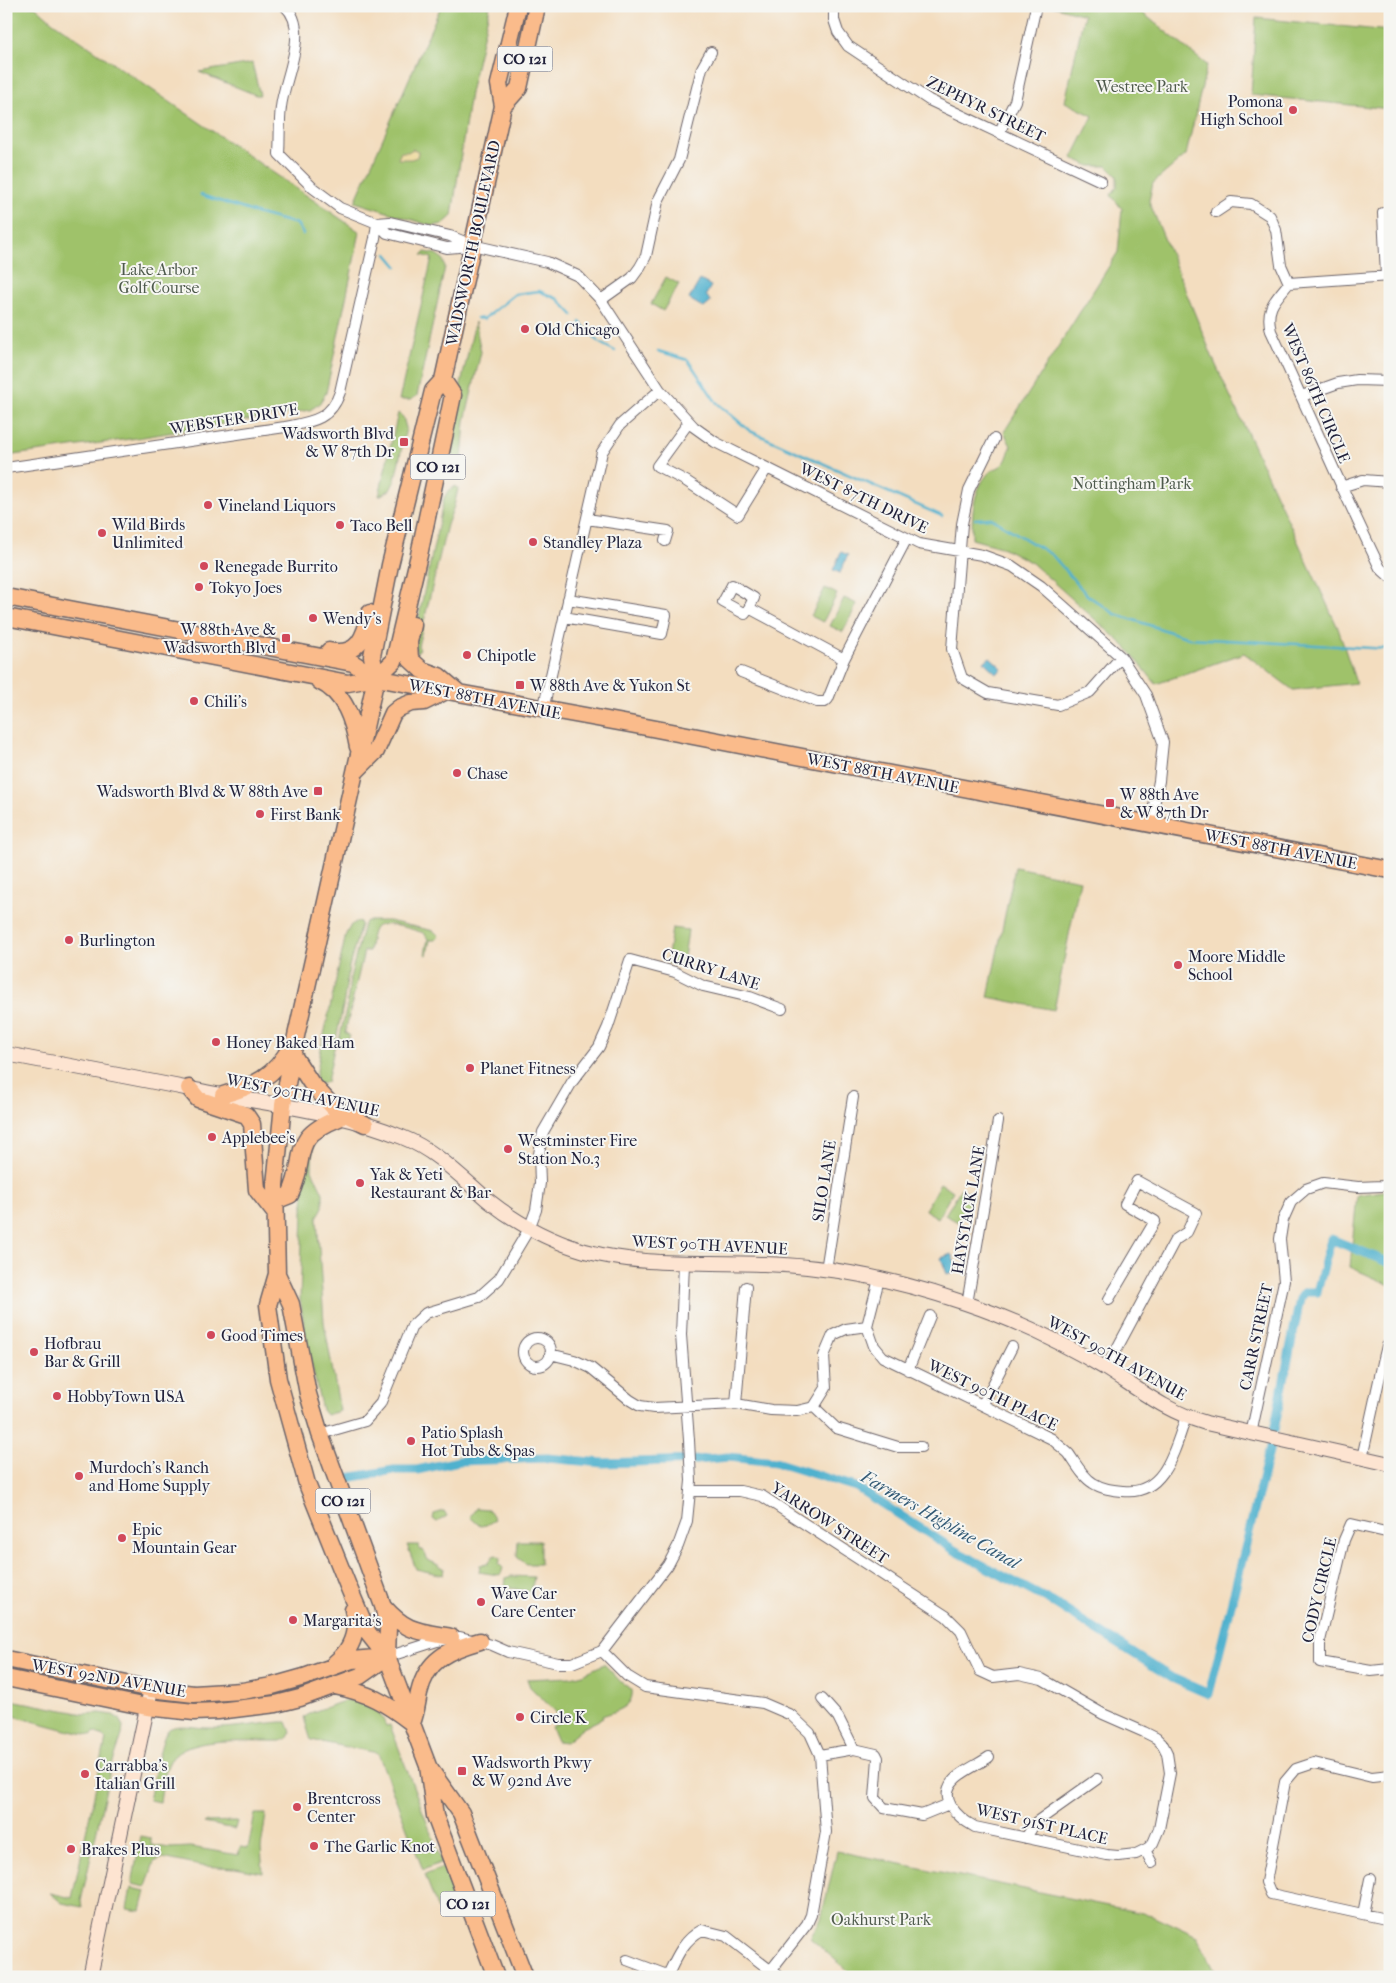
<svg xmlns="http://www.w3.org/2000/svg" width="1396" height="1983" font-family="'IM FELL French Canon',serif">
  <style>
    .green { fill: #9fc26b; stroke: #607253 }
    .sand { fill: #eeda9e; stroke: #887e6c }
    .water { fill: #4fb1ce; stroke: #386a84 }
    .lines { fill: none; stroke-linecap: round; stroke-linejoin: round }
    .stream { stroke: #4fb1ce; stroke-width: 2.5 }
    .canal { stroke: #4fb1ce; stroke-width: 9 }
    .street-casing { stroke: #6b6369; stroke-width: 12 }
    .secondary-casing { stroke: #6b6369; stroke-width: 16 }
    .primary-casing { stroke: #6b6369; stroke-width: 19 }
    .street { stroke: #fff; stroke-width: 10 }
    .secondary { stroke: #fde4d1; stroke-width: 14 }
    .primary { stroke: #fabb8b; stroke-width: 16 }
    .poi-dot { fill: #d1495b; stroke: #f6f6f2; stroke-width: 2 }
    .labels { text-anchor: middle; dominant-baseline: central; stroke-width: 4; stroke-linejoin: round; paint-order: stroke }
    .shield { fill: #f6f6f2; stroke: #626272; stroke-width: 1 }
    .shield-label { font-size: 15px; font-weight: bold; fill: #22223b }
    .park-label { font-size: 16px; fill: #4e5a4c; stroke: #f6f6f2 }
    .poi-label { font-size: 16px; fill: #22223b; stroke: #f6f6f2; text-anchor: start }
    .street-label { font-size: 16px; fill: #22223b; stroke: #f6f6f2 }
    .water-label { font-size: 18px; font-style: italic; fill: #345b76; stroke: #f6f6f2 }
  </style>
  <rect width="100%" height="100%" fill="#f6f6f2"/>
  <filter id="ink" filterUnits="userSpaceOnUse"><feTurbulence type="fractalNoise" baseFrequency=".02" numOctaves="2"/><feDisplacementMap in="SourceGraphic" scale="10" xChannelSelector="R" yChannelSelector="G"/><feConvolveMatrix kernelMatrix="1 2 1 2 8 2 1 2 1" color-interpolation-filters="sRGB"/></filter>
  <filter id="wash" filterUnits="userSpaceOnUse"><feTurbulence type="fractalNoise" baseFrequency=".0096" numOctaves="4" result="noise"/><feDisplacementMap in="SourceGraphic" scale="20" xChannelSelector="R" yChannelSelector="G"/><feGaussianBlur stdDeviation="1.12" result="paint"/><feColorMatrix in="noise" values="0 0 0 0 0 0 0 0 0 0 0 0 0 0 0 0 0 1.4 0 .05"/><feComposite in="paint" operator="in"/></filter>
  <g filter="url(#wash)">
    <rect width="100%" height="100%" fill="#f3ddbf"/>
    <path class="green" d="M6,6H35L53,22L360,232L326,393L319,404L310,410L137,438L6,456Z
      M441,6H490L470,93L452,216L443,224L432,226L355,202Z
      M1053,6H1134L1207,65L1186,155L1153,183L1149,201L1214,361L1338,628L1356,683L1293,690L1244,653L1156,684L1127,648L1032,563L1004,548L972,539C972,517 972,493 987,475C991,469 998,469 1003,464C1007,461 1009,451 1011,446L1004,432L1118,252L1122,209L1111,195L1117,187V176L1107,166H1090L1072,158L1093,116L1065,102L1084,15Z
      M1256,18L1390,31V109L1251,95Z
      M252,63L260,95H256L199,72Z
      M425,252L436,254L443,259L445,267L417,396L410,400H399L432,258L422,255Z
      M666,277L679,284L663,311L651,304Z
      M475,322L481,352L465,421L462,460L460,462C449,456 449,448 449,437Z
      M398,413L403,417L406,428L395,480L390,490L379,496Z
      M456,486L458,489L454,506L447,525L418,646L420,649L416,653L414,639L444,498L448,491Z
      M825,588L837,594L823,622L811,616Z
      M844,598L857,604L843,632L830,626Z
      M1015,867L1080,880L1054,1010L988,997Z
      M359,921L361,924L349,967L343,1006L327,1082L321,1084L317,1083L316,1076L322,1044L346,934L351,925Z
      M367,921H389L434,931L439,936L436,940H430L427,955L425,954L428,939L424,933C414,930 382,919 375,928C371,933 371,944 369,951H364L345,1033L349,1035L347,1042L339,1040L347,1006L350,978L364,924Z
      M672,928L688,930L683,965L667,963Z
      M313,1142L312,1170L323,1193V1207L317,1218L324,1322L340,1411L326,1415L322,1410L307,1344L300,1300L305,1154Z
      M940,1183L953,1191L938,1218L925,1210Z
      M961,1188L974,1195L958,1222L945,1215Z
      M1390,1190V1285L1350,1267L1357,1195Z
      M476,1508L488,1509L495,1520L486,1525L480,1526L470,1517Z
      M444,1511L447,1516L437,1522L433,1519L434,1514Z
      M518,1541H540V1564H526L517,1557Z
      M407,1545H419L420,1550H423L428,1560L444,1568L443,1575L416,1569Z
      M496,1555L501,1558L499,1564L503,1568L501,1574L498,1575L479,1572L480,1565L488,1564L493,1556Z
      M511,1576L534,1577L531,1592L505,1587L506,1578Z
      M604,1664L621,1682L632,1690C634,1708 616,1711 602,1716L603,1718L583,1728L566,1742L557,1741L551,1727L559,1723L556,1712L530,1687L527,1679L571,1677L583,1674Z
      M6,1699L84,1714L100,1713L113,1715L118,1718L123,1726L122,1735L110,1771L81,1901L82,1907L62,1903L50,1893L72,1898L106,1739L95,1732L91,1735L70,1731L6,1714Z
      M353,1700C370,1702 380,1710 386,1726L390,1725L442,1862L423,1870L378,1753L311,1740L304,1718L310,1713L344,1701Z
      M281,1722H287L291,1732L287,1739L281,1741C253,1742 187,1734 170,1761C164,1772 162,1789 160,1802L149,1800C152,1788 161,1734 169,1729C179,1723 196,1728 207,1728C232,1729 256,1724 281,1722Z
      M255,1814H266L261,1848L263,1873L235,1868L201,1866L163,1858L154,1862L146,1887L132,1884L141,1836L151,1838V1845L170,1848L191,1847L238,1855L240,1847L248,1848Z
      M237,1821L235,1829L204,1823L205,1822Z
      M837,1851L1152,1915L1197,1936L1218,1977H855L810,1938L821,1919Z
      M444,1867L458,1904L439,1912L425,1875Z
      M131,1888L146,1891L141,1911L127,1909Z"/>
    <path class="sand" d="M413,149L418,151L417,157L411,159H398L401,152H408Z"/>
    <path class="water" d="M700,280L711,286L706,295L711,302L704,308L689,299Z
      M841,552L848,555L840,573L833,570Z
      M990,657L1002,668L997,674L984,662Z
      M951,1254L958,1270L947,1274L941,1258Z"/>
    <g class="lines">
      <path class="stream" d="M201,195L259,214L297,224L303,234
        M387,254L397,266
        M477,318L484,319L515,294L539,291L558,299L573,315
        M580,322L598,342L615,351
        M658,351L688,360L716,402L750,431L942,516
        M975,519L991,518L1052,555L1087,595L1115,614L1189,638L1390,649"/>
      <path class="canal" d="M1274,1430L1300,1299L1305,1292H1317L1331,1239L1390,1263
        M347,1478L394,1470H417L459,1461L547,1458L603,1463L697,1460L728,1457L775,1462L856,1487L956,1551L1054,1603L1172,1678L1209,1694L1270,1447"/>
    </g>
  </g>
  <g filter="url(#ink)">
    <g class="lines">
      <defs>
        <path id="street" d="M285,6C311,30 284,78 281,107C279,123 280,139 279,154L313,188L340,208L377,223L387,233L447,248L470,246
          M834,6V20L838,32L848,46L929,100L1101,181
          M999,133L1015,101L1036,6
          M1216,212L1231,202L1251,204L1270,216L1276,230L1281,265L1289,283
          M1383,213L1386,276
          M377,223L390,222L450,236L472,245L547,262L578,276L601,300L660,390L694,427L715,442L919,544L982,555L1012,566L1041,586L1121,657L1146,695L1163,742L1159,781L1150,825
          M1390,276L1289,283C1275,300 1265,308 1271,331C1308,410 1342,490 1380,568L1390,577
          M601,300L632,278L640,267L646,256L658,201L679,160L702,68L711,52
          M1302,396L1338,383L1357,380L1390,381
          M689,422L657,466L686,481L738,515L767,468
          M994,439L969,490L962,524L952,649L962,678L988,693L1058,705L1090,692L1121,657
          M6,468L285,427C311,422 331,420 340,392L375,238L377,223
          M1341,487L1363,480L1390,482
          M587,519L668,531L665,541
          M749,608L754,598L732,585L723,602L745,614L749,608L844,659
          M564,617L662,634L666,615L568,599
          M741,672L817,702H825L828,699L844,659L907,538
          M543,710L602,452L620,425L660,390
          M826,1270L853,1097
          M967,1304L998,1121
          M867,1326L874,1346L883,1357L1052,1439C1057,1444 1064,1449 1069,1454C1076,1464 1083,1477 1093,1483C1102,1489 1113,1490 1123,1491C1165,1496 1175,1448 1186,1417
          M867,1326L879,1279
          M523 1352a14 14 0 1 1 28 0a14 14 0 1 1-28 0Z
          M550,1354L574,1360L591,1368L630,1400L640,1406L654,1408L736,1404L771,1410L797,1411L814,1407L836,1428L898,1447H921
          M1106,1369L1175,1240L1187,1232L1196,1213L1137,1181L1125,1204L1155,1221L1109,1299
          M908,1370L930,1316
          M736,1404L746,1287
          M983,1404L1012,1347
          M814,1407L826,1388L824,1356L833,1335L846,1329L867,1326
          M320,1434L365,1421L380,1404L412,1326L426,1313L479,1297L499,1279L529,1229L536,1210L540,1183L539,1154L543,1132L572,1082L599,1047L608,1027L630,960L675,972L703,986L750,997L782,1009
          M1251,1434L1284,1281L1280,1239L1283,1220L1291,1202L1306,1189L1323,1183L1358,1187L1382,1186L1390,1184
          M1362,1458L1383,1362L1387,1346L1390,1347
          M691,1491H740L762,1496L946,1616L961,1631L980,1671L993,1677L1019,1674L1042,1679L1103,1714L1144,1732L1156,1738L1163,1745L1167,1753L1170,1773L1159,1829L1153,1843L1148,1848L1136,1854L1118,1856L1107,1855L975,1827C958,1818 935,1797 956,1778C965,1770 979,1764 989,1757
          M1390,1533L1351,1524L1344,1540L1320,1641V1662L1371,1671L1390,1669
          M602,1651L627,1676L645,1687L763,1703L791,1715L810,1733L820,1755L826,1832L811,1915L807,1924L771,1970
          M602,1651L668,1565L678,1546L687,1521L691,1481L689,1440L681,1335L684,1264
          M387,1657L437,1641L460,1637L492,1645L508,1652L558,1663H572L602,1651
          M822,1699L838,1717L854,1749
          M820,1755L854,1749L876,1754L878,1758L875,1798L884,1808L922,1815L949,1804
          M1390,1775L1372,1777L1314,1763L1296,1769L1285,1782L1266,1882L1271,1894L1390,1920
          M1026,1838L1035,1823L1097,1779
          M1145,1850L1152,1863
          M1363,1914L1370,1879
          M627,1960L667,1975
          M667,1977C676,1958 683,1940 702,1930L726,1936L779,1977"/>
        <path id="secondary" d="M6,1054C78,1067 149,1081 221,1095C281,1106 345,1113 402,1137C437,1151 461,1177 489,1201C518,1224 550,1241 585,1251C644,1267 704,1261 764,1264C832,1266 901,1281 965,1303C1013,1319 1061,1342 1105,1368C1140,1390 1165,1411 1206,1423L1390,1464
          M90,1977L151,1689"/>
        <path id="primary" d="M503,106L519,88L537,6
          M6,597L353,663L376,678L403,683L646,727L1390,870
          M6,617L348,683L376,678
          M413,625L409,642L410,659L422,670L439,676L459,693
          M329,651C358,657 365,637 370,613
          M376,678L394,661L419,555L453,395L443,380
          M319,681C345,693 353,720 358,747
          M355,772L376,751L393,713L399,708L411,703L424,702L446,691
          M293,1055L311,1083L334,1108L365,1124
          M189,1088L198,1099L246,1115L252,1124L257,1190L275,1213
          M223,1095C254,1086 275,1077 291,1046
          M275,1201L290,1195C309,1155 287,1139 339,1118
          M277,1274L291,1304L308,1394L320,1434L383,1606L388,1627L387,1657
          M384,1607C407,1633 419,1631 451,1637
          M6,1659L151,1689L194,1694L242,1691L272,1686L304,1677L352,1660L387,1657
          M335,1663C352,1649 359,1632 353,1610
          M6,1678L147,1707L194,1712L218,1711L276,1704L300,1698L360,1676L387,1657
          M335,1686C368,1693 385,1702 412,1723
          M412,1723C416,1713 417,1703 419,1693C427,1659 448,1650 480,1641
          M429,1768L461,1813L525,1977
          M496,1977L435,1816L428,1766L387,1657L368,1633L348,1586L307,1484L278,1379L268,1305L277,1274L275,1185L283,1105L296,1036L376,678L372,656L390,565L433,391L443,380L503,106L499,84L518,6"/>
      </defs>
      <use href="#street" class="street-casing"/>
      <use href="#secondary" class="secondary-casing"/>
      <use href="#primary" class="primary-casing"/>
      <use href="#street" class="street"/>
      <use href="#secondary" class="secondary"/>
      <use href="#primary" class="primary"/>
    </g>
  </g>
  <g class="poi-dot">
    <circle cx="1293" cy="110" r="5"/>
    <circle cx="525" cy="329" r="5"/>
    <rect x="399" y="437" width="10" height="10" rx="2.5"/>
    <circle cx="208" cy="505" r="5"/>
    <circle cx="340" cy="525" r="5"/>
    <circle cx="102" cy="533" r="5"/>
    <circle cx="533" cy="542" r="5"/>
    <circle cx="204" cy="566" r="5"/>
    <circle cx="199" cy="587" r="5"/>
    <circle cx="313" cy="618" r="5"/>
    <rect x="281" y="633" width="10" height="10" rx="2.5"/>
    <circle cx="467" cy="655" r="5"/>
    <rect x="515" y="680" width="10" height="10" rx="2.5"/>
    <circle cx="194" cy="701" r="5"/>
    <circle cx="457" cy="773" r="5"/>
    <rect x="313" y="786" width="10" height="10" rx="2.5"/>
    <rect x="1105" y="798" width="10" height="10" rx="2.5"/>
    <circle cx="260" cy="814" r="5"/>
    <circle cx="69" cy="940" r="5"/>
    <circle cx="1178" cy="965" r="5"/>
    <circle cx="216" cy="1042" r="5"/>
    <circle cx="470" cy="1068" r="5"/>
    <circle cx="212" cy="1137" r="5"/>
    <circle cx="508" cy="1149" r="5"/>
    <circle cx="360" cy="1183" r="5"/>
    <circle cx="211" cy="1335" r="5"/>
    <circle cx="34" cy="1352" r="5"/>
    <circle cx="57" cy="1396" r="5"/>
    <circle cx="411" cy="1441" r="5"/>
    <circle cx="79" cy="1476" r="5"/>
    <circle cx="122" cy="1538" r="5"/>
    <circle cx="481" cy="1602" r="5"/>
    <circle cx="293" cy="1620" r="5"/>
    <circle cx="520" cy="1717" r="5"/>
    <rect x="457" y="1766" width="10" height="10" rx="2.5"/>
    <circle cx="85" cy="1774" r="5"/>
    <circle cx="297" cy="1807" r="5"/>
    <circle cx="314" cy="1846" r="5"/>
    <circle cx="71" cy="1849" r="5"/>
  </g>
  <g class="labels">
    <g class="shield">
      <rect x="497.5" y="46.5" width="55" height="25" rx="4"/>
      <rect x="410.5" y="454.5" width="55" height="25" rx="4"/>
      <rect x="315.5" y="1488.5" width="55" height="25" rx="4"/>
      <rect x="440.5" y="1891.5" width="55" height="25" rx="4"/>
    </g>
    <g class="shield-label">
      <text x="525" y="59">CO 121</text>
      <text x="438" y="467">CO 121</text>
      <text x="343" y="1501">CO 121</text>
      <text x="468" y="1904">CO 121</text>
    </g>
    <g class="park-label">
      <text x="1142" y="86">Westree Park</text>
      <text x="159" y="269">Lake Arbor<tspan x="159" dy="18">Golf Course</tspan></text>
      <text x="1132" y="483">Nottingham Park</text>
      <text x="881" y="1919">Oakhurst Park</text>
    </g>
    <g class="poi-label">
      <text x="1283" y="101" text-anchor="end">Pomona<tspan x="1283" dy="18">High School</tspan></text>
      <text x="535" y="329">Old Chicago</text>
      <text x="394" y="433" text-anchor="end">Wadsworth Blvd<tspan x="394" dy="18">&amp; W 87th Dr</tspan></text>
      <text x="218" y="505">Vineland Liquors</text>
      <text x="112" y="524">Wild Birds<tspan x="112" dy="18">Unlimited</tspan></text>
      <text x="350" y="525">Taco Bell</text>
      <text x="543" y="542">Standley Plaza</text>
      <text x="214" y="566">Renegade Burrito</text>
      <text x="209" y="587">Tokyo Joes</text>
      <text x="323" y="618">Wendy's</text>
      <text x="276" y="629" text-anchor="end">W 88th Ave &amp;<tspan x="276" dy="18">Wadsworth Blvd</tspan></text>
      <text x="477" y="655">Chipotle</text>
      <text x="530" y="685">W 88th Ave &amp; Yukon St</text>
      <text x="204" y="701">Chili's</text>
      <text x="467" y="773">Chase</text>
      <text x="308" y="791" text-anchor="end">Wadsworth Blvd &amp; W 88th Ave</text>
      <text x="1120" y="794">W 88th Ave<tspan x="1120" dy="18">&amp; W 87th Dr</tspan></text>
      <text x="270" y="814">First Bank</text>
      <text x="79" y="940">Burlington</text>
      <text x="1188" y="956">Moore Middle<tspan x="1188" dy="18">School</tspan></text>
      <text x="226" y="1042">Honey Baked Ham</text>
      <text x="480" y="1068">Planet Fitness</text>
      <text x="222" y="1137">Applebee's</text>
      <text x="518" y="1140">Westminster Fire<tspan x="518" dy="18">Station No.3</tspan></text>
      <text x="370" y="1174">Yak &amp; Yeti<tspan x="370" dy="18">Restaurant &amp; Bar</tspan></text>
      <text x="221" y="1335">Good Times</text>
      <text x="44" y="1343">Hofbrau<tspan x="44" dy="18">Bar &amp; Grill</tspan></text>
      <text x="67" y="1396">HobbyTown USA</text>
      <text x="421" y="1432">Patio Splash<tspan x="421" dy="18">Hot Tubs &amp; Spas</tspan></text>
      <text x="89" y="1467">Murdoch's Ranch<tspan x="89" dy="18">and Home Supply</tspan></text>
      <text x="132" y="1529">Epic<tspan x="132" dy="18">Mountain Gear</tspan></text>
      <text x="491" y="1593">Wave Car<tspan x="491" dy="18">Care Center</tspan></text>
      <text x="303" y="1620">Margarita's</text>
      <text x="530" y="1717">Circle K</text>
      <text x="472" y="1762">Wadsworth Pkwy<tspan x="472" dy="18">&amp; W 92nd Ave</tspan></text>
      <text x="95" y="1765">Carrabba's<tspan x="95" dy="18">Italian Grill</tspan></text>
      <text x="307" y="1798">Brentcross<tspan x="307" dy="18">Center</tspan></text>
      <text x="324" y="1846">The Garlic Knot</text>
      <text x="81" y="1849">Brakes Plus</text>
    </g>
    <g class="street-label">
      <text transform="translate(986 109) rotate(26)">ZEPHYR STREET</text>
      <text transform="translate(473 243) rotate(-78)">WADSWORTH BOULEVARD</text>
      <text transform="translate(1316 393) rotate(67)">WEST 86TH CIRCLE</text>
      <text transform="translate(234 419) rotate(-9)">WEBSTER DRIVE</text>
      <text transform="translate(864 498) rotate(26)">WEST 87TH DRIVE</text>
      <text transform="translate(485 699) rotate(11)">WEST 88TH AVENUE</text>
      <text transform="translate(883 773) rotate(11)">WEST 88TH AVENUE</text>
      <text transform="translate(1281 849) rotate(11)">WEST 88TH AVENUE</text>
      <text transform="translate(711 969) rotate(18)">CURRY LANE</text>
      <text transform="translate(303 1095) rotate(12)">WEST 90TH AVENUE</text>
      <text transform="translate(824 1181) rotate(-81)">SILO LANE</text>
      <text transform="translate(968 1210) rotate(-80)">HAYSTACK LANE</text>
      <text transform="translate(710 1245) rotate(3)">WEST 90TH AVENUE</text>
      <text transform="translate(1256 1337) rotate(-78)">CARR STREET</text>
      <text transform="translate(1117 1358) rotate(29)">WEST 90TH AVENUE</text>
      <text transform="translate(993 1395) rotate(26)">WEST 90TH PLACE</text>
      <text transform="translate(830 1523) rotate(33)">YARROW STREET</text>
      <text transform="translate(1319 1590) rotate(-77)">CODY CIRCLE</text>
      <text transform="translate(109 1678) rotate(10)">WEST 92ND AVENUE</text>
      <text transform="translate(1042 1824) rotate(13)">WEST 91ST PLACE</text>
    </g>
    <g class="water-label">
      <text transform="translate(940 1520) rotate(30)">Farmers Highline Canal</text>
    </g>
  </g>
  <rect width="1396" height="1983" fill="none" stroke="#f6f6f2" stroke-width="25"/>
</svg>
